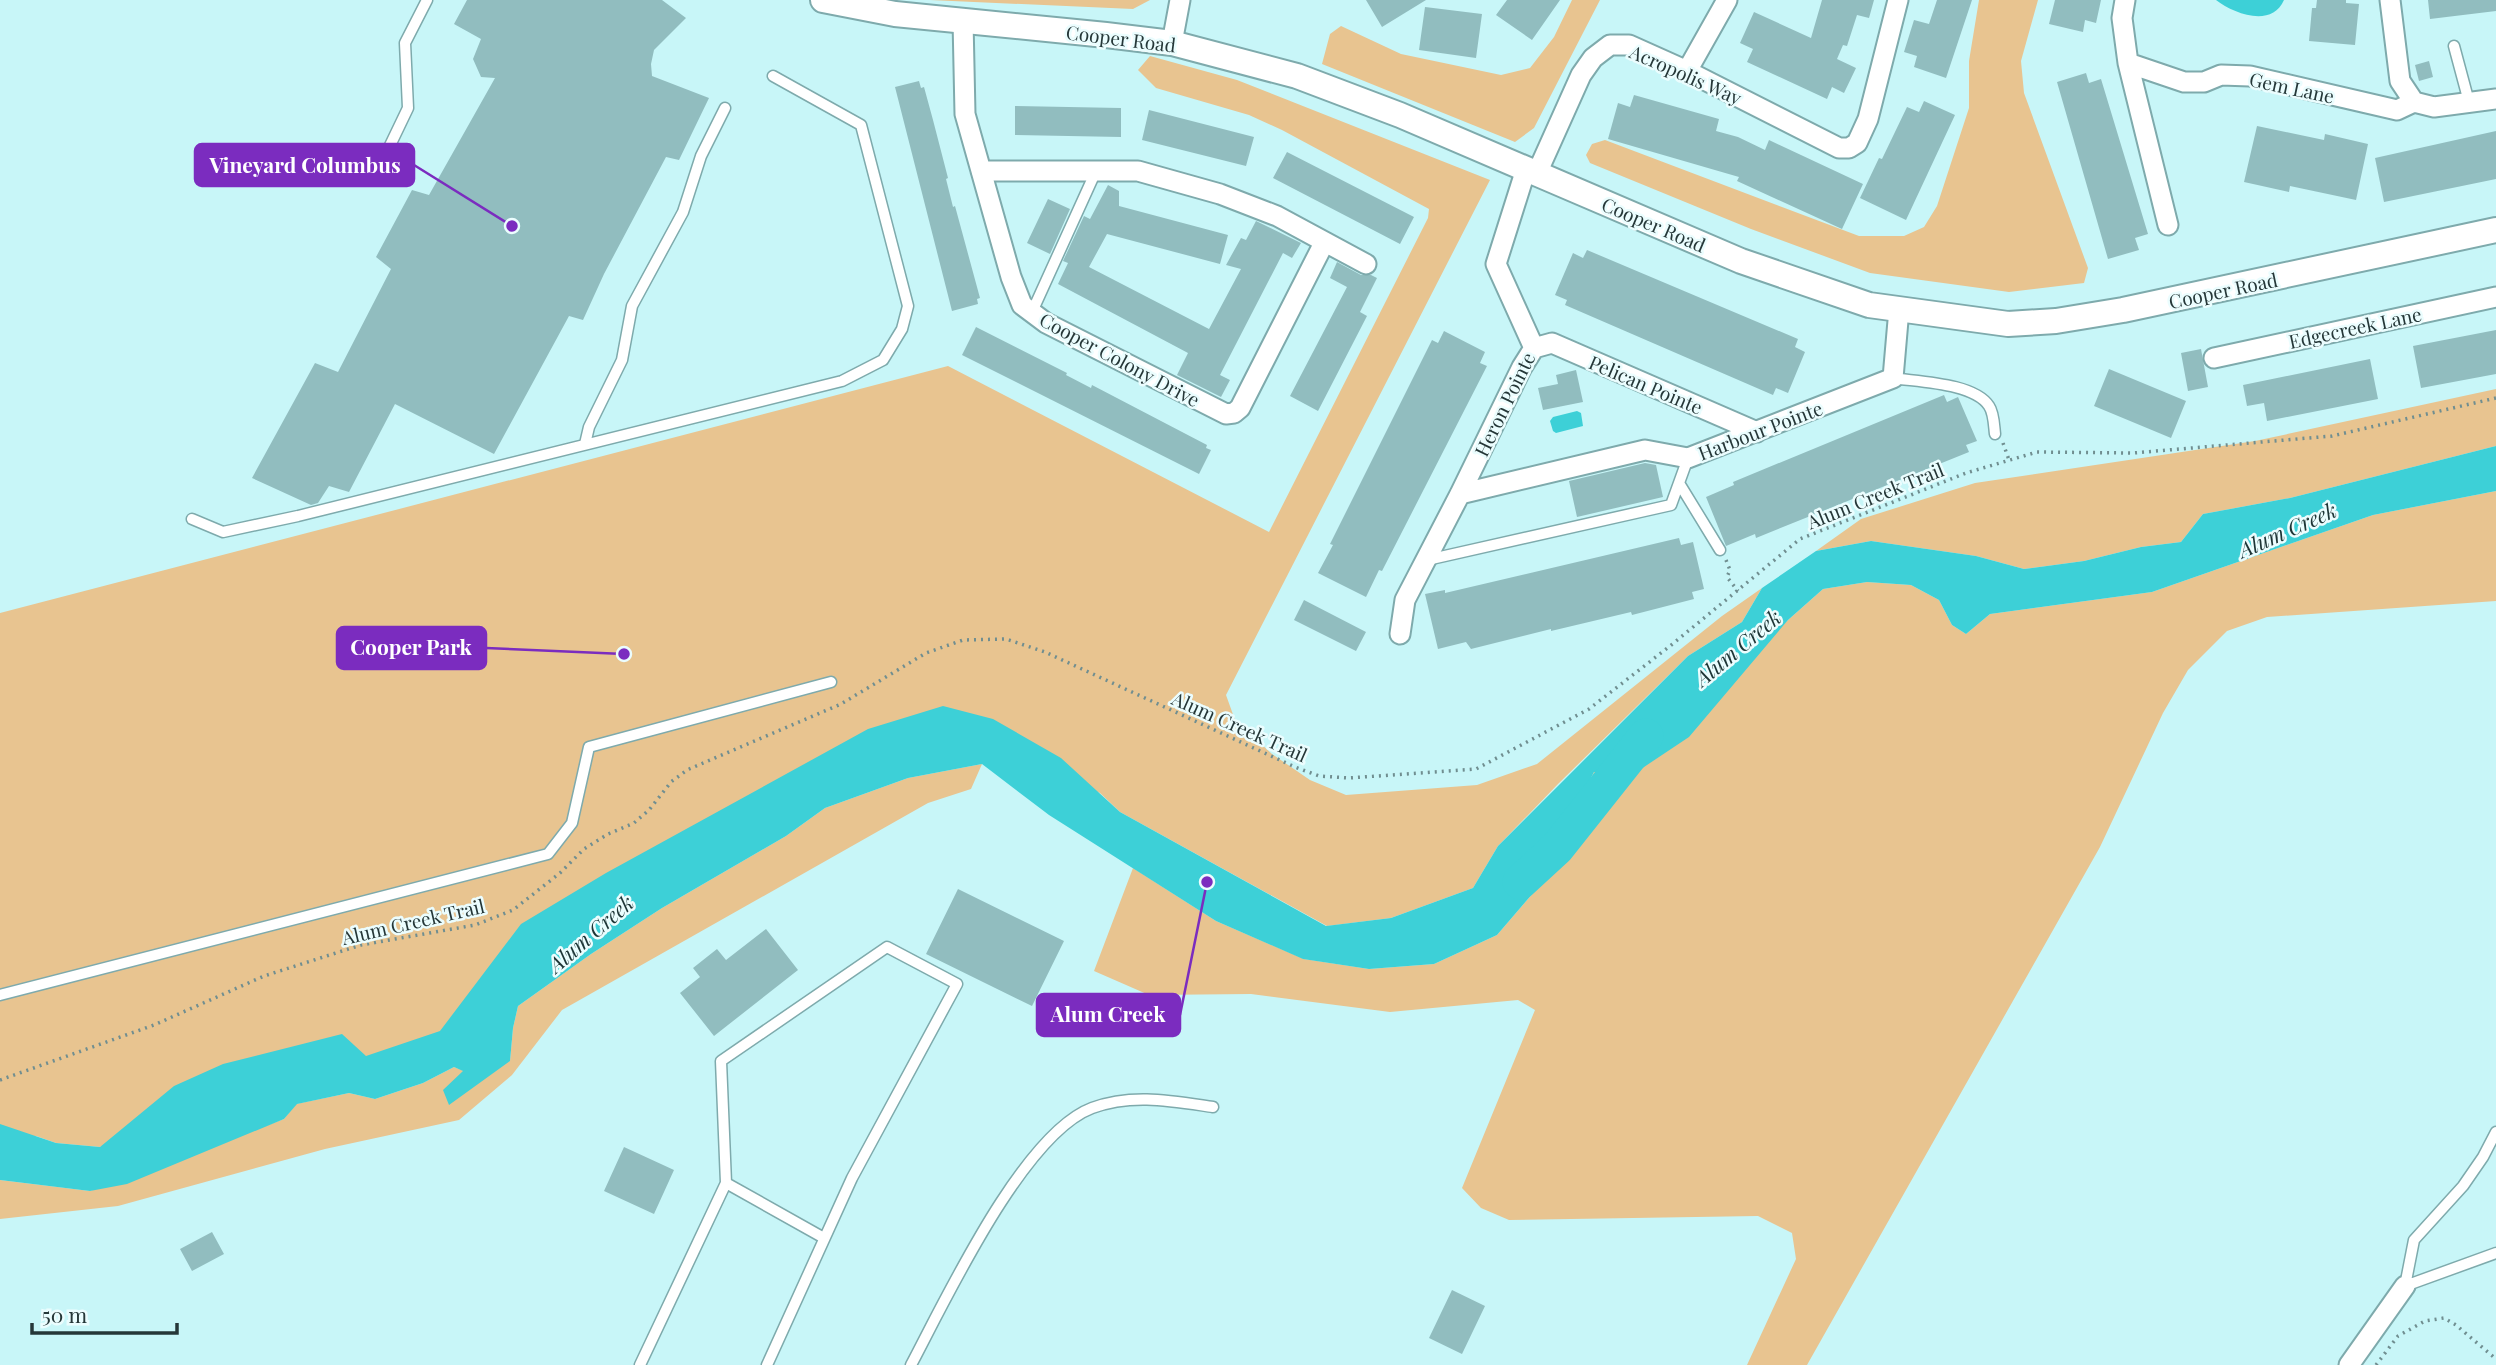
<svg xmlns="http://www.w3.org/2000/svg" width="2496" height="1365" font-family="'Playfair Display',serif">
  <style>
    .green { fill: #e8c490 }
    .water { fill: #3dd0d7 }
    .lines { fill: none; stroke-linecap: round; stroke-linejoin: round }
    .river { stroke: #3dd0d7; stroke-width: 35 }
    .building { fill: #91bdbf }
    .service-casing { stroke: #7eaaac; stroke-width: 13 }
    .minor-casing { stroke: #7eaaac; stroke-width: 23 }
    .tertiary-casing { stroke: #7eaaac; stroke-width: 28 }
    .path { stroke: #708e90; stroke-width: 3.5; stroke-dasharray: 2 5; stroke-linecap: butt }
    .service { stroke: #fff; stroke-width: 10 }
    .minor { stroke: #fff; stroke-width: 19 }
    .tertiary { stroke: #fff; stroke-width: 24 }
    .labels { text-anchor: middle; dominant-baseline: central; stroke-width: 5; stroke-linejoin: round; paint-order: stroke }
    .street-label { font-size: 19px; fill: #253738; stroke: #ebfdfe }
    .water-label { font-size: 21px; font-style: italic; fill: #1d3536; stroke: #ebfdfe }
    .leader { fill: none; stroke: #7b2cbf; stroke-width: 2.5 }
    .callout-dot { fill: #7b2cbf; stroke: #ebfdfe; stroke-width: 2.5 }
    .callout { fill: #7b2cbf; stroke: #7b2cbf; stroke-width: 2.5 }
    .callout-label { font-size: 21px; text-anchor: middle; font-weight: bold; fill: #fff }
  </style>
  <rect width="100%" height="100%" fill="#c8f6f8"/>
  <path class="green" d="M930,0H1150L1133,9Z
    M1572,0H1600L1534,128L1515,142L1322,64L1330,34L1341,26L1401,54L1501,75L1530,68L1554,37Z
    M1979,0H2038L2021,61L2024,93L2088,268L2084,283L2009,292L1870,273L1751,229L1590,163L1586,155L1592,144L1605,140L1859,236H1904L1924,227L1937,206L1969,108V61Z
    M1150,56L1237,80L1490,180L1226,695L1235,720L1272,754L1310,780L1346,795L1477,785L1537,764L1722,616L1762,588L1742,622L1688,656L1558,784L1498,846L1473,888L1391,918L1327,926L1120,812L1100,793L941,726L523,997L364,1072L100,1147L56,1143L36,1136L0,1135V613L948,366L1269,532L1428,218L1429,209L1282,130L1249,115L1156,88L1138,70Z
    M2496,389V446L2290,498L2203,514L2181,542L2141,547L2084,561L2024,569L1976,556L1871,541L1816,551L1861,519L1975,483L2255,441Z
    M2496,491V601L2267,617L2227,631L2188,670L2163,713L2100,847L1807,1365H1747L1796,1259L1792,1233L1758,1216L1509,1220L1481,1208L1462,1188L1535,1010L1518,1000L1390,1012L1251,994L1149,995L1094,971L1133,868L1216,921L1304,959L1369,969L1434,964L1497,935L1534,892L1594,772L1635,773L1788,620L1823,589L1867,582L1911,585L1939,600L1952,625L1966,634L1990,614L2152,592L2373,515Z
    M982,764L971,789L928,803L562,1010L512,1075L459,1120L325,1149L118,1206L0,1219V1180L90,1191L284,1119L296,1104L349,1093L375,1099L423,1083L454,1067L464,1071L510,1061L513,1028L518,1006L591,954L662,908L786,836L825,808L908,778Z"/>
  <path class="water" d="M2216,0H2284C2272,28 2234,14 2216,0Z
    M1577,411L1581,413L1583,426L1556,433L1553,431L1550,421L1553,417Z
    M2496,446V491L2373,515L2152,592L1990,614L1966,634L1952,625L1939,600L1911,585L1867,582L1823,589L1788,620L1689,737L1635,773L1594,772L1534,892L1497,935L1434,964L1369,969L1303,959L1216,921L1049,815L982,764L908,778L825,808L786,836L662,908L591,954L518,1006L513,1028L510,1061L449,1105L443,1090L463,1071L454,1067L423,1083L375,1099L349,1093L297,1104L284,1119L127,1184L90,1191L0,1180V1124L56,1143L100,1147L174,1086L223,1064L342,1034L366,1056L440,1031L521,924L606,873L868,729L943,706L993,719L1061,758L1120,812L1326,926L1391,918L1473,888L1498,846L1688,656L1742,622L1762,588L1816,551L1871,541L1976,556L2024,569L2084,561L2141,547L2181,542L2203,514L2290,498Z"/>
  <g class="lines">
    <path class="river" d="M1520,882L1557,848L1646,736"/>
  </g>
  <path class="building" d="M467,0H662L686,18L654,50L651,64L652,76L709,98L679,160L666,157L604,274L583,320L569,316L494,454L395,404L349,492L329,486L318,503L311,505L252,478L315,363L338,372L391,269L376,257L412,190L429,195L495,78L481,77L473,59L481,39L454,24Z
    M1366,0H1426L1382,27Z
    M1507,0H1560L1532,40L1496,15Z
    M1822,0H1874L1869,18L1857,15L1847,46L1843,45L1837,59L1856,68L1844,93L1832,87L1827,99L1747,62L1753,49L1740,43L1754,12L1811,38Z
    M1937,0H1972L1946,78L1914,67L1917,56L1904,52L1914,20L1929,24Z
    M2055,0H2101L2096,23L2085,20L2083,32L2049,24Z
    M2317,0H2346V3L2359,4L2355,45L2309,41L2312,8H2316Z
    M2428,0H2496V11L2430,19Z
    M1425,7L1482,14L1476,58L1419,50Z
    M2429,61L2433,77L2419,81L2415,65Z
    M2086,73L2089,83L2101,79L2148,234L2135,238L2139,250L2108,259L2057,82Z
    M919,81L921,88L924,87L933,120L948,178L946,179L953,207L955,206L980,298L977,299L978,304L952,311L895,87Z
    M1634,95L1719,119L1716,131L1738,137L1765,150L1769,140L1863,184L1842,229L1737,181L1739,177L1608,139L1618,103L1630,107Z
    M1924,101L1955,115L1906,220L1860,198L1879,158L1882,159L1907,107L1919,112Z
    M1015,106L1121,108V137L1015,135Z
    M1149,110L1254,137L1246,166L1142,140Z
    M2257,126L2324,140L2325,134L2368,144L2356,200L2290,186L2289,192L2244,182Z
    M2496,131V179L2384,202L2375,158Z
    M1287,152L1414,217L1400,244L1273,178Z
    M1108,185L1119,191V206L1228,235L1220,264L1107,234L1089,267L1209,329L1241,269L1226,265L1241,238L1246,240L1256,221L1301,243L1292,258L1283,253L1220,375L1230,380L1221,397L1177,375L1188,353L1058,284L1068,263L1063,261L1084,216L1090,219Z
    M1048,199L1070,209L1050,254L1027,243Z
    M1587,250L1798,339L1795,347L1805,352L1788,393L1776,388L1773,395L1565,305L1567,300L1555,295L1573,253L1583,258Z
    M1337,262L1361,275H1371L1377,278L1360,312L1367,316L1318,411L1290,396L1347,287L1330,278Z
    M976,327L1067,373L1066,375L1091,388L1092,385L1207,445L1206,448L1211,450L1199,474L962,355Z
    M2496,330V374L2421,388L2413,346Z
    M1444,331L1485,352L1480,363L1487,366L1382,571L1379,570L1366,597L1318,573L1333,545L1330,544L1432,340L1438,343Z
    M2201,349L2208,387L2188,391L2181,353Z
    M2370,359L2378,399L2267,421L2264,403L2247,406L2243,385Z
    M2109,369L2186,401L2171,438L2094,406Z
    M1576,370L1583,402L1543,410L1538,388L1558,384L1556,375Z
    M1944,395L1947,402L1958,397L1977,441L1966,445L1969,452L1756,538L1755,534L1726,546L1706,497L1734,485L1733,482Z
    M1645,463L1656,465L1663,497L1577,517L1569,481Z
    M1679,538L1681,545L1693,542L1704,589L1692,592L1694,599L1632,615L1631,612L1551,631V629L1471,649L1466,642L1438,649L1425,594L1445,590V593Z
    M1304,600L1366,632L1356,651L1294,620Z
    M958,889L1064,941L1032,1006L926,954Z
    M766,929L798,970L714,1036L680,993L700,977L693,968L717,949L726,960Z
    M624,1147L674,1170L654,1214L604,1191Z
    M212,1232L224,1254L192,1271L180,1249Z
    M1452,1290L1485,1306L1462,1354L1429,1338Z"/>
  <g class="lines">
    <defs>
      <path id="service" d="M2454,46L2469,102
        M384,158L408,108L405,43L427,0
        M1032,312L1096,171
        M1893,378C1919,382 1974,383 1989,406C1994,413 1994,426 1995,434
        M585,444L589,427L622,360L632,306L683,212L701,156L725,108
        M1679,483L1720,550
        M192,519L223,532L298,516L842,381L883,360L902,329L908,306L861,125L773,76
        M1427,560L1671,505L1688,458
        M0,995L548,854L572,823L589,747L831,682
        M2405,1286L2414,1240L2463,1186L2483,1157L2496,1132
        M2405,1286L2496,1253
        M640,1365L726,1183
        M767,1365L852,1178L957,984L887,947L721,1061L726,1183L824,1238
        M911,1365C946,1299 1023,1134 1092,1108C1132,1093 1172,1101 1213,1107"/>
      <path id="minor" d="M2125,0L2122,18L2128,63L2168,225
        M2390,0L2400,81L2414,102L2434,107L2496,99
        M963,20L965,114L1011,277L1022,305L1046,323L1226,414L1234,413L1240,408L1324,243
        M1172,43L1180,0
        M2128,63L2184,82H2204L2221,75L2250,76L2397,110L2414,102
        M1687,71L1727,0
        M1526,169L1496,264L1534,348
        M981,171H1138L1220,194L1277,216L1366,264
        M1537,173L1581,75L1593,58L1610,45H1629L1687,71L1839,148H1849L1857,143L1868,119L1898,0
        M1534,348L1552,343L1757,432
        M2214,358L2496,297
        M1460,494L1645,450L1688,458L1893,378L1899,309
        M1400,634L1405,600L1460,494L1522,367L1534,348
        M2349,1365L2405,1286"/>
      <path id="tertiary" d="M823,0L895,14L1106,35L1172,43L1297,76L1400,115L1741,261L1869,305L2008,324L2056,321L2123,310L2496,230"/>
    </defs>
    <use href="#service" class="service-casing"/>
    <use href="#minor" class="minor-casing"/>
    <use href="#tertiary" class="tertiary-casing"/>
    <path class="path" d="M2003,443L2009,460
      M1726,560L1730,570L1727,577L1738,591
      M0,1080L154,1025L264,976L361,945L475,925L513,910L560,873L584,849L608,834L634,823L649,810L671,782L687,770L841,704L926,653L963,640L1006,639L1045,652L1295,767L1319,776L1349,778L1476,769L1589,709L1670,646L1800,539L1966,473L2037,452L2133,453L2332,436L2496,398
      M2376,1365L2398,1336L2425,1321L2444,1318L2456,1325L2496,1359"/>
    <use href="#service" class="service"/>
    <use href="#minor" class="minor"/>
    <use href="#tertiary" class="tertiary"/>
  </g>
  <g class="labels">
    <g class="street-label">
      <text transform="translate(1121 38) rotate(7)">Cooper Road</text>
      <text transform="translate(1686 74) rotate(24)">Acropolis Way</text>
      <text transform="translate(2292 87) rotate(12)">Gem Lane</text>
      <text transform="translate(1654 224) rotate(23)">Cooper Road</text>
      <text transform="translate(2223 290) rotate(-12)">Cooper Road</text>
      <text transform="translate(2355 327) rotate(-12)">Edgecreek Lane</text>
      <text transform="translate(1120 359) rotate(28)">Cooper Colony Drive</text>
      <text transform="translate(1646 384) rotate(23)">Pelican Pointe</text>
      <text transform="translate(1504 404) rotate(-64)">Heron Pointe</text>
      <text transform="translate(1760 430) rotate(-21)">Harbour Pointe</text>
      <text transform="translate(1875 495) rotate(-22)">Alum Creek Trail</text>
      <text transform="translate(1240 726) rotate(24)">Alum Creek Trail</text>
      <text transform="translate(413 921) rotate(-13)">Alum Creek Trail</text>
    </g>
    <g class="water-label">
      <text transform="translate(2287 529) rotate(-24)">Alum Creek</text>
      <text transform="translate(1737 647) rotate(-40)">Alum Creek</text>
      <text transform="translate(590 933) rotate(-41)">Alum Creek</text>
    </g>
  </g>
  <path class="leader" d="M512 226L414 165M624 654L486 648M1207 882L1180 1015"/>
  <g class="callout-dot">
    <circle cx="512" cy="226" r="7"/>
    <circle cx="624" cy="654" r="7"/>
    <circle cx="1207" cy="882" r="7"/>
  </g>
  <g class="callout">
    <rect x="195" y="144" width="219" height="42" rx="7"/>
    <rect x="337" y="627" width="149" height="42" rx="7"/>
    <rect x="1037" y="994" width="143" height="42" rx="7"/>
  </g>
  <g class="callout-label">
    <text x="305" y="173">Vineyard Columbus</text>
    <text x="411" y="655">Cooper Park</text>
    <text x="1108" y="1022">Alum Creek</text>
  </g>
  <path d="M32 1323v10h145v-10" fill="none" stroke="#253738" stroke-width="3.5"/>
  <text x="42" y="1323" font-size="21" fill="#253738" stroke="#ebfdfe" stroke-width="5" paint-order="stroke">50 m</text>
</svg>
